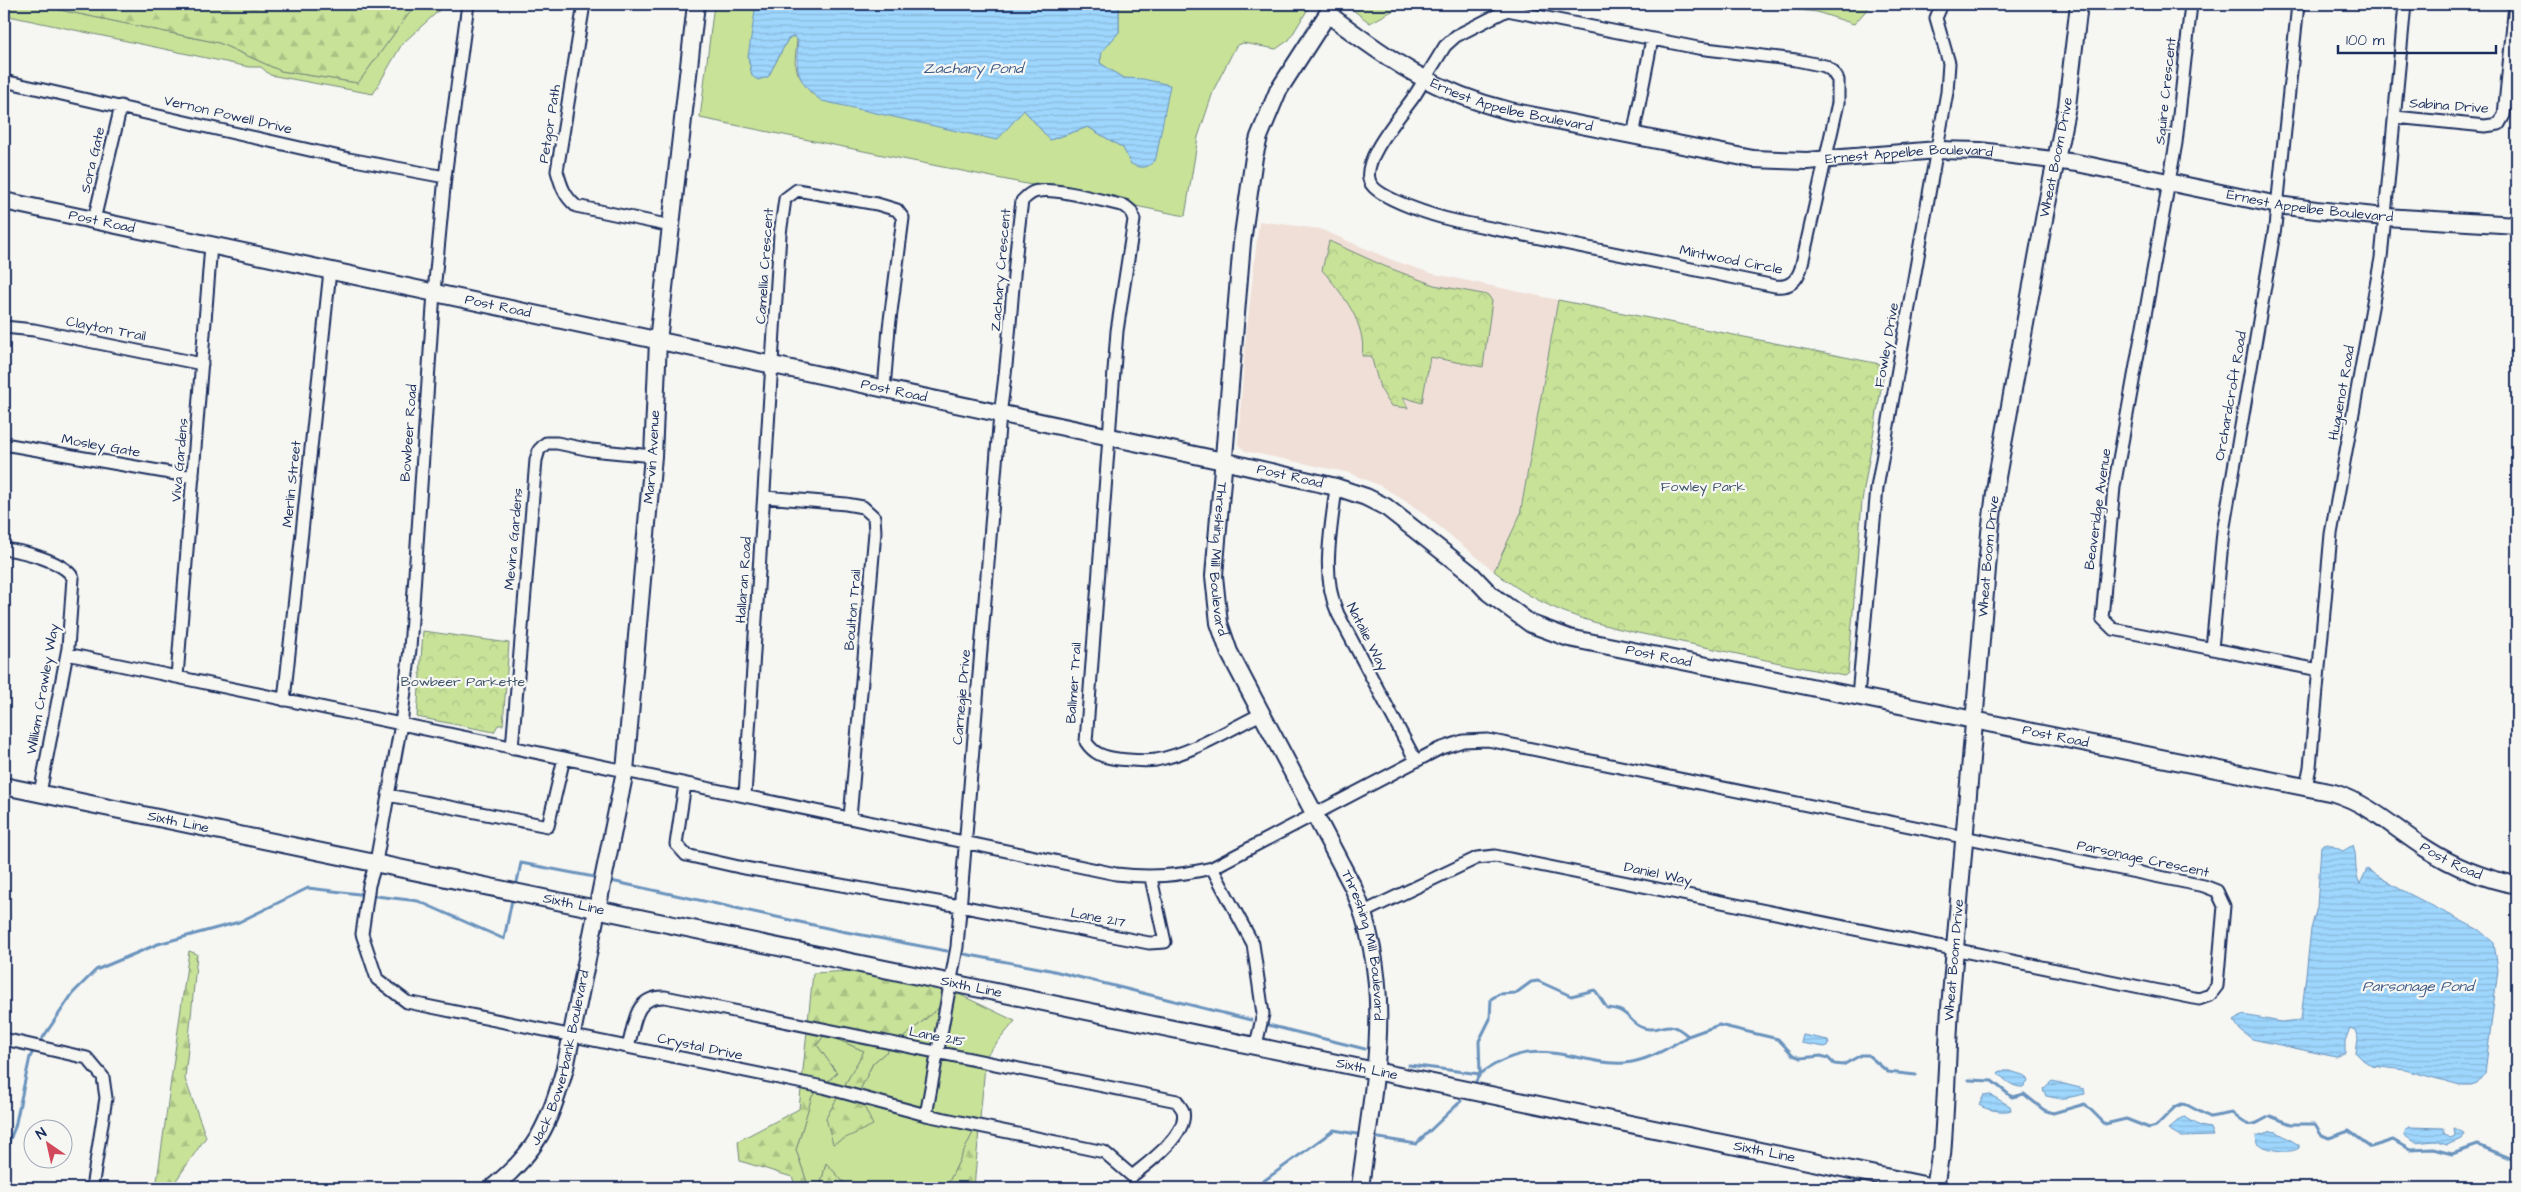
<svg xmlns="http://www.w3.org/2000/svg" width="2521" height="1192" font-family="'Architects Daughter',sans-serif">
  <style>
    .built { fill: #f0dfd7 }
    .grass { fill: #c8e298; stroke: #72887b }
    .forest { fill: url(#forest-firs); stroke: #72887b }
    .park { fill: url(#park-crowns); stroke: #72887b }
    .water { fill: url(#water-rules); stroke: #6a93bd }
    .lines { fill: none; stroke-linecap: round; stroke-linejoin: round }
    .stream { stroke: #6a93bd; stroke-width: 3 }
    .street-casing { stroke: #1b2f5e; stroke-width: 15 }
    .secondary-casing { stroke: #1b2f5e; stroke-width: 20 }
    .street { stroke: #f6f6f2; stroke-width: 11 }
    .secondary { stroke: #f6f6f2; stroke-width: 16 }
    .labels { text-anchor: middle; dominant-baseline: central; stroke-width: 4.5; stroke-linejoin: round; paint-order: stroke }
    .street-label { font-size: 14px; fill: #1b2f5e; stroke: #f6f6f2 }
    .park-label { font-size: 14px; fill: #3e536a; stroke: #f6f6f2 }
    .water-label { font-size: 15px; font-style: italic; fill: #3c5986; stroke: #f6f6f2 }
  </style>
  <defs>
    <pattern id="forest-firs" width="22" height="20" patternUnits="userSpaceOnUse" patternTransform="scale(1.25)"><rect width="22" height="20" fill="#c8e298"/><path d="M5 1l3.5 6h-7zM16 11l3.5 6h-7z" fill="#abc285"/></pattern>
    <pattern id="park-crowns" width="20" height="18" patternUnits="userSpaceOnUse" patternTransform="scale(1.25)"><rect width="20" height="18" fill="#c8e298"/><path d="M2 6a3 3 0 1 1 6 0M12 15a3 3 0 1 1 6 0" fill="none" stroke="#abc285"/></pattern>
    <pattern id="water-rules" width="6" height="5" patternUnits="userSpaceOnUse" patternTransform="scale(1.25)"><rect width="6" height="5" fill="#9ed6fd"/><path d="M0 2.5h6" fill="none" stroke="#88b8db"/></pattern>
  </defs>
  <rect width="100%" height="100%" fill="#f6f6f2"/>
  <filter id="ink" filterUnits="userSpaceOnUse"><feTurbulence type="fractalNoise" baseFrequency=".02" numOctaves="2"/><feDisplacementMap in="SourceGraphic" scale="10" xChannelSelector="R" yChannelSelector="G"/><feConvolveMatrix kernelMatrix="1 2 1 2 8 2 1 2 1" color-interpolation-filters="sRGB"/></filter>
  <g filter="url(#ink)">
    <path class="built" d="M1259,221L1320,229L1392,260L1430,273L1558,300L1520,515L1494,571L1419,510L1383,487L1350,473L1245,451L1238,444L1245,346Z"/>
    <path class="grass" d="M4,4H31L219,43L281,71L358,83L416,4H446L402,44L373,94L270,75L261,67H249L4,15Z
      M714,4H756L749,64L768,77L788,39L791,36L797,38L795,62L798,74L812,94L1024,110L1050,140L1088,127L1123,148L1138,80L1123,78L1100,63L1102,51L1119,32V4H1311L1289,40L1276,49L1243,43L1236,46L1214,89L1198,137L1185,216L700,118Z
      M1351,4H1405L1370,23L1349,7Z
      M1745,4H1872L1854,24L1817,12Z
      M946,988L1015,1021L986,1056L980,1118L946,1188H849L826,1163L820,1188H809L796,1150L812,1096L837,1073L817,1045L825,1034L864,1051L826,1118L858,1094L873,1063L947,1001Z"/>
    <path class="forest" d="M31,4H416L358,83L281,71L219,43Z
      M189,951L197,954L185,1079L206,1137L175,1182L173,1188H156Z
      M851,971L946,988L947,1001L873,1063L858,1094L873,1125L833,1144L826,1118L864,1051L825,1034L817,1045L837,1073L812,1096L796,1150L809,1188H797L792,1177L740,1161L738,1141L799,1109L813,973Z
      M980,1118L974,1188H946Z
      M826,1163L849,1188H820Z"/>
    <path class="park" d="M1329,241L1384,266L1434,285L1488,295L1492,301L1483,367L1430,357L1422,403L1403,397L1408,408L1391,406L1380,388L1371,356H1362C1367,324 1342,293 1322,270Z
      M1558,300L1885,365L1862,501L1848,673L1844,676C1793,666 1742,655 1691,644C1616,628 1556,621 1494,571L1520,515Z
      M423,631L509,643L503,725H498L494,732L417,717Z"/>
    <path class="water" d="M756,4H1119V32L1102,52L1100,63L1123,78L1143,79L1170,85L1156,158C1149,169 1142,169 1131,164L1123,148L1088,127L1050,140L1024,110L997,140L822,101C797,84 795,69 798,41L794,36L788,39L768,77L758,80L752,76L748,57Z
      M2328,844L2343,851L2353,845C2358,858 2353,869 2360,884L2367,869L2398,888L2479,930L2494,943L2498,970L2485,1073L2477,1083L2471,1085H2460L2405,1070L2372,1066L2363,1060L2356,1053L2358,1039L2355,1030L2350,1028L2345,1041V1053L2336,1057L2252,1039L2240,1030L2234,1021L2243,1015L2281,1022L2301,1020L2311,929L2317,907L2321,846Z
      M1803,1035L1828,1040L1829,1045L1825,1047L1801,1043Z
      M2000,1071H2010L2026,1076L2028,1082L2023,1087C2014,1088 2004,1080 1998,1073Z
      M2052,1081L2084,1089L2085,1094L2061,1099L2046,1096L2043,1089Z
      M1989,1094L2010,1106L2011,1110C2005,1113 1985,1110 1979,1105L1984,1095Z
      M2185,1117L2200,1126L2210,1128L2213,1136L2182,1137L2168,1129L2181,1118Z
      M2410,1127L2444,1128V1133L2450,1138L2455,1136L2454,1128L2464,1133L2461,1139L2447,1145L2434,1141L2415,1143L2404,1135L2406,1129Z
      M2271,1131L2277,1132L2299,1145V1148C2289,1155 2267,1149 2257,1144L2256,1136Z"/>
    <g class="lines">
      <path class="stream" d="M611,881L841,931L947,951
        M517,882L521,863L594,877
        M964,954L1050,970L1251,1020
        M1268,1025L1365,1049
        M38,1045L73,993L96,970L158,944L239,922L308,888L418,901L504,939L512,900
        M1409,1065L1480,1074C1519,1046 1541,1050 1586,1059C1601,1062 1617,1065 1632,1062C1653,1058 1670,1047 1688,1036
        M1969,1080L1992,1081L2012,1097L2024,1094L2044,1110L2053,1113L2085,1104L2105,1124L2126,1119L2149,1128L2156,1126L2175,1107L2182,1104L2187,1105L2210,1117L2232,1113C2250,1129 2250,1127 2270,1116L2291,1124H2315L2322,1135L2329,1138L2349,1131L2371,1147L2393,1140L2410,1150L2433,1149L2452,1154L2478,1145L2517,1161
        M1476,1081L1480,1074L1479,1041L1490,1019L1491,999L1499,994L1516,993L1531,982L1538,981L1571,996L1595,990L1607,1008C1631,1009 1627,1023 1644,1028C1664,1034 1664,1015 1688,1036L1719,1025L1778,1039L1793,1055L1801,1058L1821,1056L1828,1058L1834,1064L1843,1065L1861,1055H1868L1888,1072L1916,1075
        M1373,1137L1416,1144L1461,1101
        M4,1154L15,1127L30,1057L34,1050
        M1254,1188L1334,1130L1362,1135"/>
      <defs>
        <path id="street" d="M468,4L445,177L434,292L410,649L401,724L376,862L369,885L362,934L377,979L407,1002L823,1087L926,1115L1104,1152L1132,1176C1147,1164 1189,1134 1183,1111C1182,1108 1178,1104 1177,1101L665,997C634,996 635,1023 628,1047
          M584,4L557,171C561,185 564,196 576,206L671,226
          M2191,4L2176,143L2114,487L2102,618L2113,629L2319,670
          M1507,10L1698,48L1796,60L1825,66L1832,71L1838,80V103L1801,268C1797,281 1789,288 1775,286L1456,221C1438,217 1377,199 1370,182C1360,160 1403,113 1415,95C1425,79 1435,62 1445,46L1456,36Z
          M4,81L349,159L445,177
          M2395,117L2485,126L2499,124L2504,115L2515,4
          M1633,136L1652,39
          M94,220L121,106
          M4,327L34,330L202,364
          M4,444L193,477
          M1336,487C1332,527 1320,575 1338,614L1416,761
          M765,497L846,504L863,507L874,517L875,532L850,818
          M4,549C22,551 64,561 73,578L68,648L40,793
          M2212,649L2223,532L2275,227L2298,4
          M67,654L1116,874C1151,878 1178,876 1212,868L1439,749L1463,741L1488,740L2204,886L2217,891L2224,906L2217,986L2210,995L2199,999L1495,856L1477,858L1364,912
          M177,677L211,245
          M1858,696L1877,488L1947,92L1949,63L1936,18L1942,4
          M284,700L330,271
          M512,748L536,460L539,450L546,443H557L591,450L653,456
          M685,784L676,844L686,855L739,867L960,906L1149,943L1165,942L1151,878
          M2306,787L2310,767L2331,534L2381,258L2405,4
          M388,795L548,826L564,758
          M745,796L780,234L785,199L797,190L877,204L897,210L903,218L889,328L884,389
          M1212,868L1253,944L1263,1014L1256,1045
          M4,1039L87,1058L103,1077L106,1098L92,1188
          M926,1115L957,947L1000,414C1011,343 1012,271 1022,201C1027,196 1032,191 1039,191C1060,188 1102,201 1125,206L1131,211L1134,220L1117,331L1086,742C1094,754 1103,757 1118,759C1130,760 1143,762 1156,760C1193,753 1228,730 1261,714"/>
        <g id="secondary">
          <path id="s1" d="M1334,4L1278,91L1259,137L1254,157L1242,242L1214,576L1219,623L1229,652L1353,887C1397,989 1373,1084 1360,1188"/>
          <path id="s2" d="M1328,14C1389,60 1434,92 1510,111L1753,159L1807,161L1937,150L1980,151L2077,163L2278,205L2316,210L2385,217L2517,225"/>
          <path id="s3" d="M4,201L1223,461L1336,487L1366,497L1386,507L1470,573L1489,593L1531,624L1569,638L2334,793C2370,804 2395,829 2425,848C2453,866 2484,879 2517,885"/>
          <path id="s4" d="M4,786L1938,1188"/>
          <path id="s5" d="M492,1188C537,1152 550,1123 565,1068L625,771L653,456L658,341L696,4"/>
          <path id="s6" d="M1935,1188L1940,1156L1942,1155C1946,1106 1947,1057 1950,1008L1990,533L1997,477L2045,214L2067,106L2079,4"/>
        </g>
      </defs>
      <use href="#street" class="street-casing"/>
      <use href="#secondary" class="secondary-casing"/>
      <use href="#street" class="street"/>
      <use href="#secondary" class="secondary"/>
    </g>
  </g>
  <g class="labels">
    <g class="street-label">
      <text transform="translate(2166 91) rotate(-84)">Squire Crescent</text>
      <text stroke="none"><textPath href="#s2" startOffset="208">Ernest Appelbe Boulevard</textPath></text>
      <text transform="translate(2449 106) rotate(4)">Sabina Drive</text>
      <text transform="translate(228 115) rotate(13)">Vernon Powell Drive</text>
      <text transform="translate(550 124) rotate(-81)">Petgor Path</text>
      <text stroke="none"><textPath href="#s2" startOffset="612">Ernest Appelbe Boulevard</textPath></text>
      <text stroke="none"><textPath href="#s6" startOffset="1040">Wheat Boom Drive</textPath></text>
      <text transform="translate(93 160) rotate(-77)">Sora Gate</text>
      <text stroke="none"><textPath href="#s2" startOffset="1018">Ernest Appelbe Boulevard</textPath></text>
      <text stroke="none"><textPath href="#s3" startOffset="100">Post Road</textPath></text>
      <text transform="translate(1731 260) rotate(11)">Mintwood Circle</text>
      <text transform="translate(765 266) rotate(-86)">Camellia Crescent</text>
      <text transform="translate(1001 270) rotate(-85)">Zachary Crescent</text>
      <text stroke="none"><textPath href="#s3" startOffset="505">Post Road</textPath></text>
      <text transform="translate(106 329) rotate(11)">Clayton Trail</text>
      <text transform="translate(1887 345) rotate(-80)">Fowley Drive</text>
      <text stroke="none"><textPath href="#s3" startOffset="910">Post Road</textPath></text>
      <text transform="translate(2342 393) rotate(-80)">Huguenot Road</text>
      <text transform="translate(2231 396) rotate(-80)">Orchardcroft Road</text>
      <text transform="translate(409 433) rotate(-86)">Bowbeer Road</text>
      <text transform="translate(101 446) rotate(10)">Mosley Gate</text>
      <text stroke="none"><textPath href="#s5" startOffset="762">Marvin Avenue</textPath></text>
      <text transform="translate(180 460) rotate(-85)">Viva Gardens</text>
      <text stroke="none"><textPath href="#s3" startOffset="1315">Post Road</textPath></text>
      <text transform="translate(292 484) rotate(-84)">Merlin Street</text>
      <text transform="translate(2098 509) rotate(-82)">Beaveridge Avenue</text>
      <text transform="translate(514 539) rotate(-85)">Mevira Gardens</text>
      <text stroke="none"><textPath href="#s6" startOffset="635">Wheat Boom Drive</textPath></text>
      <text stroke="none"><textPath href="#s1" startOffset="578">Threshing Mill Boulevard</textPath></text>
      <text transform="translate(744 580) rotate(-86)">Hallaran Road</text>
      <text transform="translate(853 610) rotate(-85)">Boulton Trail</text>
      <text transform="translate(1367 637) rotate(63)">Natalie Way</text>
      <text stroke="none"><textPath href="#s3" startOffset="1735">Post Road</textPath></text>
      <text transform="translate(1074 683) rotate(-86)">Ballmer Trail</text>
      <text transform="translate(43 689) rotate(-80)">William Crawley Way</text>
      <text transform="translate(962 697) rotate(-85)">Carnegie Drive</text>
      <text stroke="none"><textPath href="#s3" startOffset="2140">Post Road</textPath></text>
      <text stroke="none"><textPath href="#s4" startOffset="178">Sixth Line</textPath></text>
      <text transform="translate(2143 859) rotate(12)">Parsonage Crescent</text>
      <text stroke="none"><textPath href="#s3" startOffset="2560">Post Road</textPath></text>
      <text transform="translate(1658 874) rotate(12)">Daniel Way</text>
      <text stroke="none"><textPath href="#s4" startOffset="582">Sixth Line</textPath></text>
      <text transform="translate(1098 918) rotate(11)">Lane 217</text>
      <text stroke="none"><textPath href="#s1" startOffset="998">Threshing Mill Boulevard</textPath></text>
      <text stroke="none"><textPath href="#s6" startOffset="230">Wheat Boom Drive</textPath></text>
      <text stroke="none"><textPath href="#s4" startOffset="988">Sixth Line</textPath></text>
      <text transform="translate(937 1037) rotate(11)">Lane 215</text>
      <text transform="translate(700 1047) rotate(12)">Crystal Drive</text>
      <text stroke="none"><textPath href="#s5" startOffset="152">Jack Bowerbank Boulevard</textPath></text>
      <text stroke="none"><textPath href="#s4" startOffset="1392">Sixth Line</textPath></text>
      <text stroke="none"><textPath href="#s4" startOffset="1798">Sixth Line</textPath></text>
    </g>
    <g class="park-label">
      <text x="1703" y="487">Fowley Park</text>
      <text x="463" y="682">Bowbeer Parkette</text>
    </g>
    <g class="water-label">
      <text x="973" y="68">Zachary Pond</text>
      <text x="2418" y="986">Parsonage Pond</text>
    </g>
  </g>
  <rect width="2521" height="1192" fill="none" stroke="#f6f6f2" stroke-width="20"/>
  <rect x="10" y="10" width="2501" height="1172" fill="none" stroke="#1b2f5e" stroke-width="2" filter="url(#ink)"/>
  <g transform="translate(48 1144) rotate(326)"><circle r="24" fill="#f6f6f2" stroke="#9ea6b7"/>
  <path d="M0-4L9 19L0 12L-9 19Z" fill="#d1495b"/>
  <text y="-8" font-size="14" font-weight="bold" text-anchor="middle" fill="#1b2f5e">N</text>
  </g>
  <path d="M2338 45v8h158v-8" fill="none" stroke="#1b2f5e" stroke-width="2.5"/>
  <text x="2346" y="45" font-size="15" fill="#1b2f5e" stroke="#f6f6f2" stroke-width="4" paint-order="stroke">100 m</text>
</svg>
